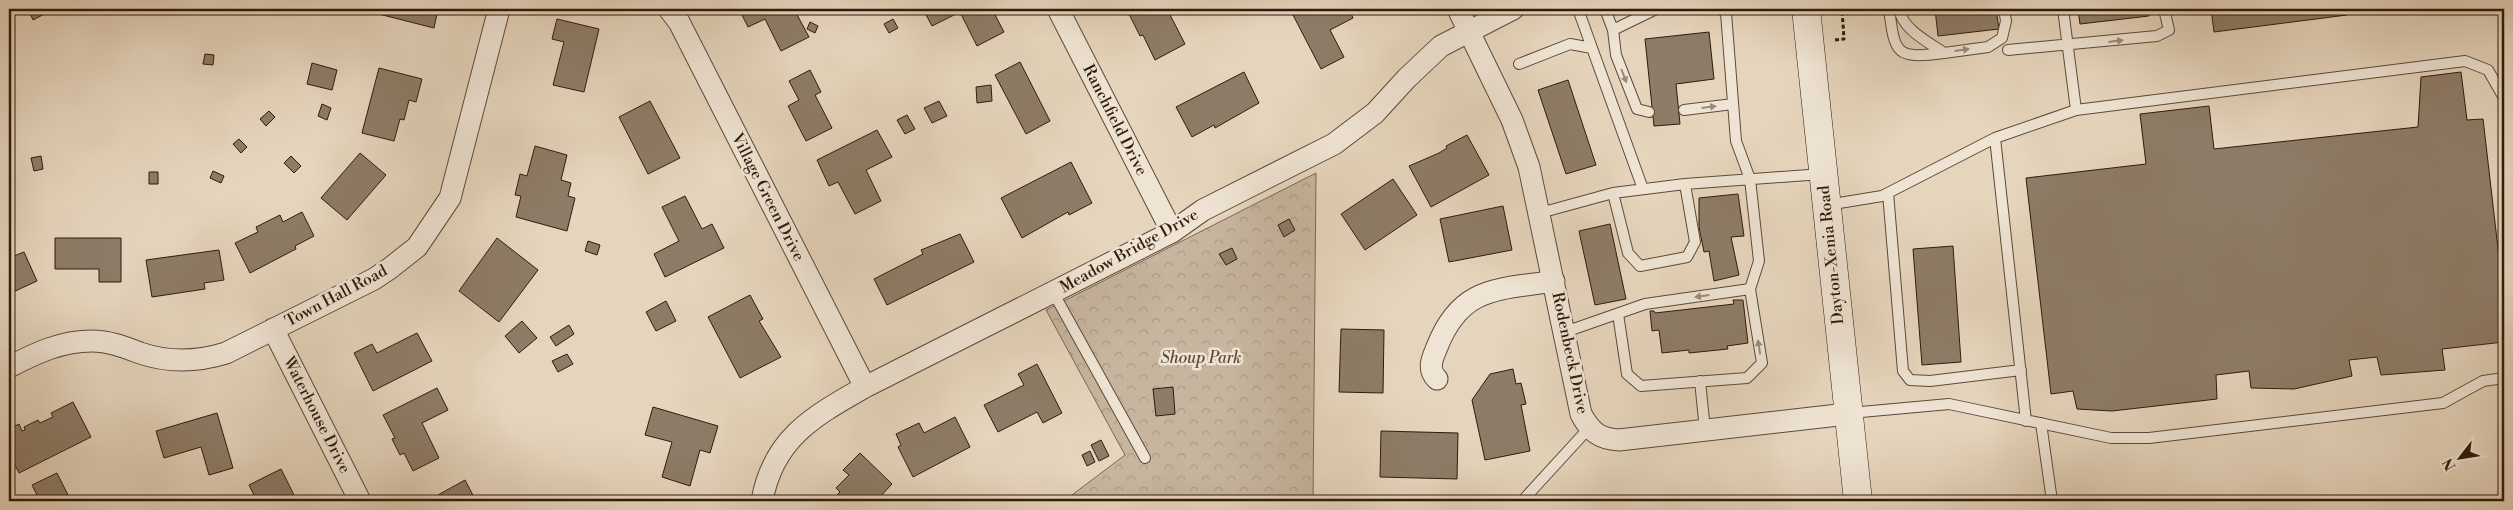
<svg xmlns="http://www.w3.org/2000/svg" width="2513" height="510" font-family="'Libre Bodoni',serif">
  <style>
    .park { fill: url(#park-crowns); stroke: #7a6856 }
    .building { fill: #8e7c68; stroke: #2e1b0c }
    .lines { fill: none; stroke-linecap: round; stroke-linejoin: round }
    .service-casing { stroke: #5c4a38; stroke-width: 12 }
    .minor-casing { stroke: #5c4a38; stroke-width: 23 }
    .secondary-casing { stroke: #2e1b0c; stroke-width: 29 }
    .path { stroke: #2e1b0c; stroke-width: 3; stroke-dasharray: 4 2.5; stroke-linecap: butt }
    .service { stroke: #efe4d4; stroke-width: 10 }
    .minor { stroke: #efe4d4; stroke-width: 21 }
    .secondary { stroke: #efe4d4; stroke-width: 28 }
    .oneway { fill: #988a7a }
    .labels { text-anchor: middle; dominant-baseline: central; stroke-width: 5; stroke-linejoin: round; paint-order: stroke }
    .street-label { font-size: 16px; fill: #2e1b0c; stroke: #efe4d4 }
    .park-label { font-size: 16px; font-style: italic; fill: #5c4938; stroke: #efe4d4 }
  </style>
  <defs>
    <pattern id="park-crowns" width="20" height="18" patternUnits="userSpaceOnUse" patternTransform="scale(1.25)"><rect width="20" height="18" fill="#c7b59f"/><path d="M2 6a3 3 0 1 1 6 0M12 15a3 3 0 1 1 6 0" fill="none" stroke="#ab9b88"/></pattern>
  </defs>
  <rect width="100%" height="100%" fill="#e6d5bd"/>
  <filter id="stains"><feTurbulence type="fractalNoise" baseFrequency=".004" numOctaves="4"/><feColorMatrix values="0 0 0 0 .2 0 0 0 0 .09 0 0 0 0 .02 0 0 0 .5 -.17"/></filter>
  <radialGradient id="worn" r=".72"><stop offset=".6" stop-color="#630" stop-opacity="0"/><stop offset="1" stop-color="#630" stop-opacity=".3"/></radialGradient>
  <path class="park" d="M1316,173L1313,501H1064L1125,455L1046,310Z"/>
  <path class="building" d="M28,9H54L33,20Z
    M359,9H438L434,28Z
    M739,9H794L809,37L781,51L765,19L748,27Z
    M923,9H992L1004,32L977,46L960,12L932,26Z
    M1130,9H1167L1185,44L1155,60L1143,35L1140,36L1129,14L1132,13Z
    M1306,9H1349L1353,18L1330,30L1344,57L1321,69L1293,15Z
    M1935,9H1996L1999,29L1938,36Z
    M2078,9H2148L2149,16L2080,24Z
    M2211,9H2347V15L2214,32Z
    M557,19L599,29L584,92L553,85L564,42L552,39Z
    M893,19L898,28L889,33L884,24Z
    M810,22L818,26L815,33L807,29Z
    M1709,32L1714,79L1676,84L1680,124L1654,126L1645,39Z
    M205,54L214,55L213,65L203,64Z
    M1020,62L1050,121L1026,134L995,75Z
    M312,63L337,70L332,90L307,84Z
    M379,68L422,79L416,102L409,100L404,120L400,119L394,141L362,133Z
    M810,70L821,92L815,95L832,128L806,141L788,106L799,100L789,81Z
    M1244,72L1259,103L1215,128L1214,125L1192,137L1176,107Z
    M2461,72L2467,120L2483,119L2502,283H2504V342L2442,349L2445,370L2381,375L2377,357L2349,360L2352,376L2294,389L2251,388L2249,371L2216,375L2217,399L2112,411L2077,409L2073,391L2051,394L2026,178L2146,164L2140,114L2209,106L2214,149L2418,127L2421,77Z
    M1568,80L1596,165L1566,174L1538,90Z
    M991,85L992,101L977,103L976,87Z
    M650,101L680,158L648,174L619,117Z
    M939,101L947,116L932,123L924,108Z
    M322,104L331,108L327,120L318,116Z
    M269,111L275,117L266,126L260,119Z
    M907,115L915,129L905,134L897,120Z
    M877,130L892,157L866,170L881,201L855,214L838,182L829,186L817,160Z
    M1467,135L1489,175L1431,207L1409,166L1439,153L1447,148L1446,146Z
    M239,139L247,147L241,153L233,144Z
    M535,146L567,155L561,180L571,183L568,196L575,198L567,231L516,217L521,196L515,195L520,174L527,176Z
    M360,153L386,175L347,220L321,198Z
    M41,156L43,169L34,171L31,158Z
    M291,156L301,166L294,173L284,163Z
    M1071,162L1092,203L1069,215L1068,212L1022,238L1001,198Z
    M213,171L224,176L221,183L210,178Z
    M149,172H158V184H149Z
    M1393,179L1417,215L1365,250L1341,214Z
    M1738,194L1744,236L1731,237L1739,275L1714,281L1709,251L1704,252L1699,227V198Z
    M685,196L702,229L712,224L724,248L665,277L654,254L679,241L662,207Z
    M1503,206L1512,250L1449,262L1440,219Z
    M302,212L314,236L295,246L296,249L250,273L235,243L258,232L256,227L280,215L283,222Z
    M1289,219L1295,230L1284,237L1278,225Z
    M1610,224L1626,299L1595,305L1579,231Z
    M960,234L974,262L887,305L874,279L923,254L921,250Z
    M55,238H121V282H99V269H55Z
    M497,238L538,270L499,322L459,291Z
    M588,241L600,245L597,255L585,251Z
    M1953,246L1961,362L1922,365L1913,249Z
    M1232,248L1237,259L1226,265L1219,254Z
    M219,250L224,280L204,283L205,289L152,297L146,260Z
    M24,252L37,281L11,293L14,300L9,302V258Z
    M750,295L763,319L759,321L781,357L740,378L708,317Z
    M1733,300H1743L1748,343L1727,346L1728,349L1689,353V350L1662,353L1659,330L1652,331L1650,311H1654L1655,313L1734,304Z
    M666,301L676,321L656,331L646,312Z
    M522,321L537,338L519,353L505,336Z
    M569,325L574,334L556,346L550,337Z
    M1341,329L1384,330L1383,393L1339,392Z
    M417,333L432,361L373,391L354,353L372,344L377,353Z
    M567,354L573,364L558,372L552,361Z
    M1037,364L1062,413L1043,423L1037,412L998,432L984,405L1024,385L1018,374Z
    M1513,369L1516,384L1521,383L1526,404L1521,405L1530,451L1485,460L1472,400L1490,374Z
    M1173,387L1175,414L1156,416L1153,389Z
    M437,388L448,410L422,423L439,458L413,471L404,453L400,455L392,439L395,438L383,415Z
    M73,402L91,437L19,473L9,453V429L19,424L22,431L25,430L24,427L38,420L40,423L53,417L51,413Z
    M653,407L718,426L710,453L700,450L690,486L662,477L672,442L645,435Z
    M217,413L233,468L209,475L201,447L164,458L156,431Z
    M955,417L970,447L913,477L898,447L901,445L896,434L919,423L924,433Z
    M1381,431L1458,433L1457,479L1380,477Z
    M1101,440L1109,456L1099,461L1091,445Z
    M1090,451L1095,462L1087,466L1082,455Z
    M860,453L892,484L876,501H831L840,492L836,488L849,475L843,470Z
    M281,469L297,501H257L249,485Z
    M57,473L71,501H40L32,485Z
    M465,480L476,501H441L438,495Z
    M1734,495L1735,501H1713Z"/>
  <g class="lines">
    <defs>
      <path id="service" d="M1578,9L1592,48
        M1605,9L1613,30L1656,9
        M1889,9C1895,55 1896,59 1944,53
        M1899,9C1903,30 1927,41 1944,53L1988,47L2002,38L2006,21L2004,9
        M2063,9L2076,110
        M1613,30L1616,55L1637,109L1649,112
        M2008,50L2157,36L2169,30L2164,9
        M1519,64L1570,44L1592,48L1643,189
        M1684,110L1733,104
        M1995,138L2026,421
        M1613,193L1628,253L1640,266L1687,257L1695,242L1685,184
        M1888,193L1903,371L1910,380L1930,381L2021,370
        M1827,205L1882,196L1995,138L2076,110L2465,61L2488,70L2504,98
        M1540,213L1613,193L1685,184L1822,174
        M1053,292L1145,458
        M1618,314L1627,374L1641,386L1747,378L1762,363L1750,289L1759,261L1750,179L1736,141L1726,13L1721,9
        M1565,332L1645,304L1750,289
        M1700,381L1705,430
        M1850,413L1949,404L2111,438H2149L2443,403L2483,381L2504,378
        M2041,423L2052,501
        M1525,501L1524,499L1589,428"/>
      <path id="minor" d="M669,9L679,22L865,387
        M1058,9L1172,232
        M1458,9L1512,120L1529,167L1581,414C1590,431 1599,439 1619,440L1847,414
        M273,329L360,501
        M9,367C36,353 61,341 92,341C109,341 124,347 140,353C169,363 197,362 226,353L374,279L389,269L417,247L450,198L499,9
        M1437,379C1427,369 1432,359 1437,347C1461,286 1497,290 1554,281
        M762,501C773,438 814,416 865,387L1172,232L1203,210L1334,144L1375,113L1407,78L1441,46L1513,9"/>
      <path id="secondary" d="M1806,9L1858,501"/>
    </defs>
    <use href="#service" class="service-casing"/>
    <use href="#minor" class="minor-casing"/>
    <use href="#secondary" class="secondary-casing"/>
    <path class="path" d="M1835,40L1844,39L1842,9"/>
    <use href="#service" class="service"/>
    <use href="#minor" class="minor"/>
    <use href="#secondary" class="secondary"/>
  </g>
  <defs><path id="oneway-solid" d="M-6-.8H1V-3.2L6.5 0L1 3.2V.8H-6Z" transform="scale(1.25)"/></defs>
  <g class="oneway">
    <use href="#oneway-solid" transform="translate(2116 41) rotate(-7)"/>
    <use href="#oneway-solid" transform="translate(1962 50) rotate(-8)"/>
    <use href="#oneway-solid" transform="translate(1624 76) rotate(69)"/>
    <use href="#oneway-solid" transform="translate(1709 107) rotate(-7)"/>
    <use href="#oneway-solid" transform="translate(1702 296) rotate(172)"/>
    <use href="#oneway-solid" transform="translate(1759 347) rotate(-99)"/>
  </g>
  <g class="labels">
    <g class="street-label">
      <text transform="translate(1115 120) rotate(63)">Ranchfield Drive</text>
      <text transform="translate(768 197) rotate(63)">Village Green Drive</text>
      <text transform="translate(1129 251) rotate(-29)">Meadow Bridge Drive</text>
      <text transform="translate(1831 255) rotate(-96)">Dayton-Xenia Road</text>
      <text transform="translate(336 296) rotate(-28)">Town Hall Road</text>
      <text transform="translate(1570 353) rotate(78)">Rodenbeck Drive</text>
      <text transform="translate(317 415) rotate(63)">Waterhouse Drive</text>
    </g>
    <g class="park-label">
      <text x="1201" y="358">Shoup Park</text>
    </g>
  </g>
  <rect width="2513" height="510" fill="none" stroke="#e6d5bd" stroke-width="30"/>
  <rect x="10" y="10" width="2493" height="490" fill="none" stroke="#2e1b0c" stroke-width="2.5"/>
  <rect x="15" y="15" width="2483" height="480" fill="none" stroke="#2e1b0c"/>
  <g transform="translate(2460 458) rotate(239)" stroke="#efe4d4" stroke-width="4" paint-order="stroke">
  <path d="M0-4L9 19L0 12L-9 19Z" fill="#2e1b0c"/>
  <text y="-8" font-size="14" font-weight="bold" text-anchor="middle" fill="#2e1b0c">N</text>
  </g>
  <rect width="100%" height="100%" filter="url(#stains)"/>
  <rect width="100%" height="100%" fill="url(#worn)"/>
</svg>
